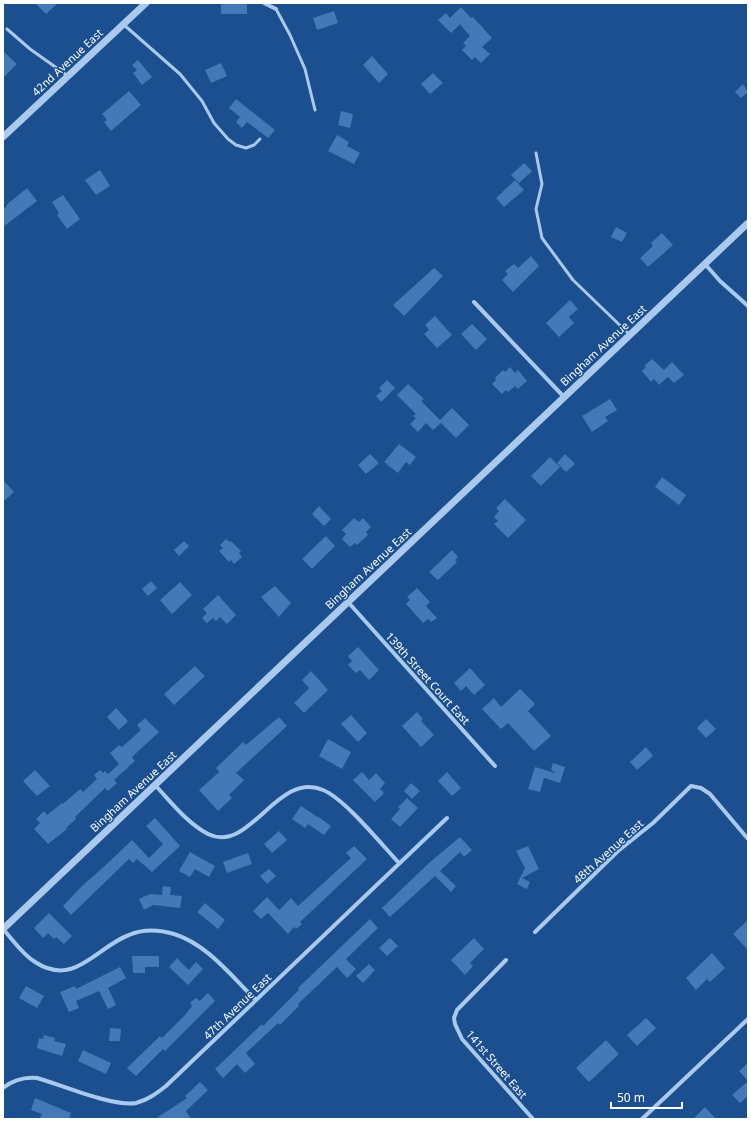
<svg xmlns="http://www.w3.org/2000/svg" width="751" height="1122" font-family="'Noto Sans',sans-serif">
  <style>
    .building { fill: #4478b7 }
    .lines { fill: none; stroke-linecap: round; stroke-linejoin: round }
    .service { stroke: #a9c9ee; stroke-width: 3 }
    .minor { stroke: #a9c9ee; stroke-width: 4 }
    .tertiary { stroke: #a9c9ee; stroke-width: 7 }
    .labels { text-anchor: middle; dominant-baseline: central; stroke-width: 3; stroke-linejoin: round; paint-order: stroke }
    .street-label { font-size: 11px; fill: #fff; stroke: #1b4f8f }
  </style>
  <rect width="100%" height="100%" fill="#1b4f8f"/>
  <path class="building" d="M35,3H58L46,14Z
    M221,3H247V14H221Z
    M461,7L471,18L473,17L492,38L482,47L490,54L481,63L475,57L472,60L462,50L466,46L463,43L470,36L460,24L451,33L438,20L446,13L450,18Z
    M334,11L338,23L317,30L313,18Z
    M3,51L17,64L3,78Z
    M372,56L388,74L379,83L363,65Z
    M138,60L152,77L142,85L133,73L137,70L132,65Z
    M221,63L227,76L211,83L205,70Z
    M433,73L443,83L430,94L421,84Z
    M743,84L748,92L741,98L735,92Z
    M129,91L141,105L111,131L104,122L107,120L102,114Z
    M236,99L275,130L268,138L247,122L242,128L236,122L240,117L229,108Z
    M341,111L353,114L350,128L338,125Z
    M337,135L349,142L347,146L360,153L354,164L328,151Z
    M524,163L532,171L519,183L511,175Z
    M100,170L110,186L96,195L85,180Z
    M515,180L524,190L504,207L496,198Z
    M27,188L37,201L3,227V209L7,206L6,205Z
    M63,195L80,219L67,229L57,215L59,213L52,202Z
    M616,227L627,233L622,242L611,237Z
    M662,233L673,245L648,267L640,258L653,246L651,243Z
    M531,256L539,266L513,292L502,280L508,274L505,271L514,264L518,268Z
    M434,268L443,276L404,316L393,305Z
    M570,300L578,309L569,317L574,323L559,337L546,323Z
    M435,316L452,335L437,348L424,334L429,330L425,325Z
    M472,324L487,339L476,350L461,334Z
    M652,359L664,370L672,362L684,375L674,383L668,377L659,385L654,379L651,382L642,371L646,367L644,366Z
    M510,367L515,373L518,370L527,381L518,389L515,386L508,392L506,390L502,394L492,384L496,380L495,378L503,370L505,372Z
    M387,380L395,388L381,402L376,396L382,391L379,388Z
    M408,384L424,399L421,401L440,420L452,408L469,425L456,438L441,423L433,430L426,423L418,432L410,424L416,418L413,416L416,414L397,395Z
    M610,399L617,410L605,417L608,421L592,432L582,416Z
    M399,444L416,457L410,465L406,462L398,473L384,462Z
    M370,454L379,463L366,474L358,465Z
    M565,454L575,464L566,472L557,463Z
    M550,457L560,467L541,486L531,476Z
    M662,477L686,495L679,505L655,487Z
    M3,480L14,492L3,502Z
    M505,499L526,520L508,538L494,524L498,521L494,517L499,511L496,508Z
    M319,506L331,519L324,526L312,514Z
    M354,518L359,522L363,518L371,527L366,532L368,535L357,545L355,543L350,547L342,539L346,534L342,530Z
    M326,536L335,546L312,569L302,559Z
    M226,539L230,542L231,541L241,551L239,553L242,557L234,564L231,560L229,562L219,551L223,548L220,545Z
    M184,541L189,546L179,556L174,550Z
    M452,550L458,557L455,560L457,562L438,580L429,572Z
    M151,581L157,588L148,596L142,589Z
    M180,582L192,595L172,614L160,600Z
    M275,586L291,603L279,617L261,597Z
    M417,588L430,602L426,606L437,618L431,622L428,619L423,623L406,604L410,600L407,597Z
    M218,595L236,615L227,624L220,617L216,621L213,618L207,623L202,618L207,613L203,609Z
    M358,647L379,670L369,680L360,670L356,673L348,665L352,661L348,656Z
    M195,666L205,676L174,705L164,694Z
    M470,668L485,685L474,695L466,686L461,691L454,683Z
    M311,671L328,690L304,713L294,703L309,688L302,680Z
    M520,689L535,704L528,711L551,736L534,751L508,723L501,729L482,709L494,698L501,707Z
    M116,708L128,721L119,730L107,717Z
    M417,712L423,719L421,721L434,735L421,747L402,726Z
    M351,715L367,733L358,742L341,724Z
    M279,717L287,726L236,773L244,780L229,795L232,798L218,811L199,790L219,772L216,768L243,742L246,745Z
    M145,718L159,732L133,756L132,758L135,761L114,780L117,783L108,791L105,788L75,817L76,819L66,828L67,829L48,844L34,829L40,823L36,819L44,811L47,815L62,803L63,804L80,789L83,792L97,779L94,775L100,770L103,773L105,771L108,774L119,764L110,753L119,745L122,747L141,730L137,725Z
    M706,719L716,729L706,738L697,728Z
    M328,739L351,752L342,769L319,756Z
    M646,747L653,756L637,770L630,762Z
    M553,763L565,767L560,783L544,778L540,792L528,789L535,767L555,773L551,769Z
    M35,770L50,786L37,796L23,781Z
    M362,772L369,780L376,773L385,783L380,789L384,793L375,802L353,780Z
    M447,772L461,788L452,796L438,781Z
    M411,783L420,791L412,799L404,791Z
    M407,798L418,808L400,827L391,819L400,809L398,807Z
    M301,806L316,816L315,818L317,816L331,826L324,835L308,824L305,828L292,819Z
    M155,818L180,846L152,872L137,859L133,863L129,859L71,915L63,906L82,886L109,862L132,840L149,858L163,844L146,826Z
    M279,831L287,840L272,853L264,844Z
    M460,837L472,850L464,857L460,852L440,871L456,886L451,892L435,876L390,917L382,908L430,862Z
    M354,846L367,859L300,922L302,924L296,929L294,927L288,934L268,913L261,919L253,911L267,897L279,910L291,898L298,906L351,858L346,853Z
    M528,846L539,869L522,878L530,882L527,889L517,884L525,868L516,851Z
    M190,852L215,866L209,877L195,869L190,877L179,871Z
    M248,853L252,864L227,873L223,862Z
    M269,869L276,876L267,884L260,876Z
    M163,886L171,887L170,895L182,896L180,908L153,905L144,910L139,899L150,894L162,895Z
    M205,903L225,920L218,929L197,912Z
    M49,913L72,936L64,944L56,937L54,939L48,933L43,938L34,928Z
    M370,919L378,928L346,959L356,969L347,978L337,967L298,1004L299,1006L280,1025L278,1023L246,1053L255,1064L245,1073L237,1064L223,1078L215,1069L262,1024L263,1026L299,990L298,988Z
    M748,920V950L733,934Z
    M390,938L398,946L387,956L379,948Z
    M474,938L484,949L470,963L473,966L465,975L451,960Z
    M712,953L725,968L710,982L707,979L696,990L686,978Z
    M132,956H159V967H145V973H133Z
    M177,958L189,970L196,962L203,969L188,985L169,967Z
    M369,964L375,970L363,983L356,976Z
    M120,967L126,978L108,988L116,1005L108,1009L99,991L76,1001L79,1008L69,1012L60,992L75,986L76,989Z
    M26,986L44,996L37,1008L19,998Z
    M208,993L215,1001L165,1051L163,1049L136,1076L127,1068L160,1036L162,1038L185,1015L192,1006L190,1003L196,998L200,1001Z
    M646,1018L656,1028L637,1046L627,1035Z
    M110,1028L121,1029L120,1041H109Z
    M44,1035L55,1038L54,1041L66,1044L62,1056L37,1048L39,1038L43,1039Z
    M606,1040L619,1054L589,1082L576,1068Z
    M83,1050L111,1063L106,1074L78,1061Z
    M748,1063V1096L740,1103L732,1095L748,1081L739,1071Z
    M200,1082L208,1090L186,1111L191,1119H155L187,1098L185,1096Z
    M35,1098L71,1113L69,1119H39L42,1114L31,1110Z
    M705,1107L716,1119H693Z"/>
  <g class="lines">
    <path class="service" d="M276,9L290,35L305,69L315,110
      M123,24L180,74L202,101L214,123L228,139L236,145L246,148L254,145L260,139
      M7,29L30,49L68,76
      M536,153L542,184L536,209L542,238L573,280L630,335"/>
    <path class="minor" d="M264,3L276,9
      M705,264L720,281L748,306
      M474,302L564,397
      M348,602L495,766
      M155,785C171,802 187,823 208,834C250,855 277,770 323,790C345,799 381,844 399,863
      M3,929C13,940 22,954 35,962C75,988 96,947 129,935C143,929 160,930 174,934C207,944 232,977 256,1000
      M535,932L618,851L653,823L691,786L701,788L710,794L748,839
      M506,960L457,1010L454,1018L455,1024L462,1039L533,1119
      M3,1088C13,1080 25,1077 37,1078C62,1085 113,1107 136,1103C148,1100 157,1093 166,1086L447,818
      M642,1119L748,1019"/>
    <path class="tertiary" d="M3,137L146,3
      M3,929L748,223"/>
  </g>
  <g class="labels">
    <g class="street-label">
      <text transform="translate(67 62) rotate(-43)">42nd Avenue East</text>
      <text transform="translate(603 345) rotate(-43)">Bingham Avenue East</text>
      <text transform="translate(368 568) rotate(-43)">Bingham Avenue East</text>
      <text transform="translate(428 678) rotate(48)">139th Street Court East</text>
      <text transform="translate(133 791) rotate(-43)">Bingham Avenue East</text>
      <text transform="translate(608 851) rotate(-42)">48th Avenue East</text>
      <text transform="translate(237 1006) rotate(-44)">47th Avenue East</text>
      <text transform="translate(497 1064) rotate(49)">141st Street East</text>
    </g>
  </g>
  <rect width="751" height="1122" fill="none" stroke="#ffffff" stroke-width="8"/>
  <path d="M611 1102v6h71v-6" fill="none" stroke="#ffffff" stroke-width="2"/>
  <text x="617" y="1102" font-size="12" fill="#ffffff" stroke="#1b4f8f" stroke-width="3" paint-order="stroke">50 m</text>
</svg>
